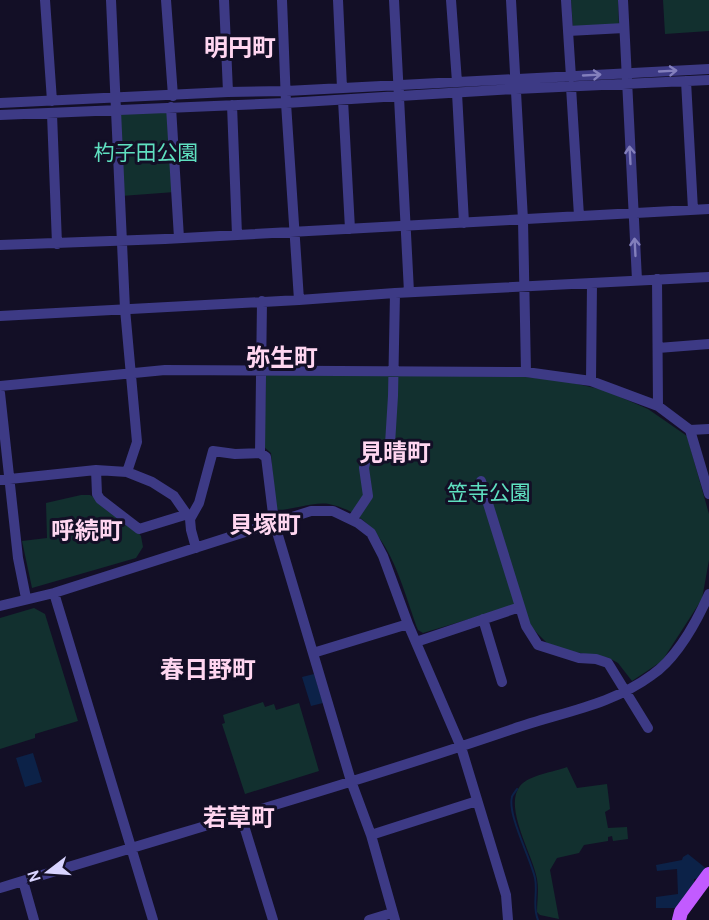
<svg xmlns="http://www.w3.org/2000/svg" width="709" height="920" font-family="Cabin,'Noto Sans JP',sans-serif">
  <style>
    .green { fill: #12302f }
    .water { fill: #0c2248 }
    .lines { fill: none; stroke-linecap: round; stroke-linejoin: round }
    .stream { stroke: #0c2248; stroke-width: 2 }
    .minor { stroke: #3d3a85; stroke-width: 10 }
    .major { stroke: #c25bff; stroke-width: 14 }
    .oneway { stroke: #837fbc }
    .labels { text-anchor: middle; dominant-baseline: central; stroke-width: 6; stroke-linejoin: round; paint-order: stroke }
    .park-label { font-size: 21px; fill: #5fe0c0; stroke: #130f26 }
    .quarter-label { font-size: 24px; font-weight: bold; fill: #ffd6f0; stroke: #130f26 }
  </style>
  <rect width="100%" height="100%" fill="#130f26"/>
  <path class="green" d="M571,0H618L619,26L573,29Z
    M663,0H709V31L665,34Z
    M170,108L175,192L121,196L118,111Z
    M266,373L526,377L564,381L604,390L648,409L687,436L709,514V560L702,599L662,661L632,681L618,663L609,658L552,648L531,627L522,603L423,633L418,630C400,582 388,516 329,504C312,501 284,513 275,509L271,453L264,447Z
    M81,495H90L97,499L137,531L141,536L143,547L136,558L32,588L22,541L47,538L46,503Z
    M34,608L45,614L78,721L35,734V738L0,749V618Z
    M263,702L265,707L274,704L276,710L299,703L319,771L245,794L222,724L225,723L223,715Z
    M567,767L577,788L607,784L610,809L605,812L608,828L627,827L628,839L613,841L612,836L608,837V841L584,845L579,853L557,858L550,870L559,919L540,915L537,912C537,901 539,890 537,879C533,855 503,807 520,786C529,775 554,772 567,767Z"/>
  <path class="water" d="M314,674L323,703L311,706L302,677Z
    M33,753L42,782L25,787L16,758Z
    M688,854L708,870L701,878L694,879V887L675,908H656V897L678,894L677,869L657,871L656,865L682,860L683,857Z"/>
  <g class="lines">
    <path class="stream" d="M517,789C516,791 512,795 512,797C507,814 531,859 535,878C538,893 532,906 538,920"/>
    <path class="minor" d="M45,0L52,101
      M111,0L125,309L137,442L127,472
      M166,0L173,96
      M224,0L228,92
      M282,0L286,103L299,300
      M338,0L342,88
      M394,0L409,292
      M451,0L457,82
      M511,0L523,220L526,372
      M566,0L571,77
      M623,0L637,280
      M568,31L624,28
      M686,81L693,210
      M571,87L579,216
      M457,93L464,223
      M343,100L350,229
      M0,103L228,92L286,91L709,69
      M232,105L237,235
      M171,107L179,238
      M52,114L57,244
      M0,115L286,103L516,89L709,80
      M0,245L165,239L709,209
      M657,279L658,406
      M0,316L299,300L395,293L709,277
      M658,348L709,344
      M591,381L592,283
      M0,386L165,370L526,372L591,381L658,406L690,430L709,429
      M0,393L18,558L26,598
      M690,430L709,494
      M260,453L262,301
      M96,470L97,494L100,499L139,529L188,514
      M0,480L96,470L127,472L152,482L174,496L190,519L191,530L196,548
      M481,481L526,626L538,645L579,658L596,659L608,663L648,728
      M190,519L199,503L213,451L235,454L260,453L266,457L274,522L351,781L371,835L395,920
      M352,520L368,496L364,468L366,458L390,444L393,396L395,293
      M54,593L153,920
      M0,606L54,593L311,511H333L358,523L371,533L383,556L408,624L461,747L506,895L508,920
      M483,619L502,682
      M416,642L520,607
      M313,653L408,624
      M241,816L273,920
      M371,835L477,801
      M23,881L34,920
      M0,888C171,835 343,787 513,729C561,712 610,706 652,675C678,657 696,623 709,594
      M369,920L392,913"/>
    <path class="major" d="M679,920L681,912L709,874"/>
  </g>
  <defs><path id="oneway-shaft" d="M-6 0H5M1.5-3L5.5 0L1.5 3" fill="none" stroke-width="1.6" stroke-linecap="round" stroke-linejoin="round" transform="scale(1.5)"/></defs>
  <g class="oneway">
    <use href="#oneway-shaft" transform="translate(668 71) rotate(-3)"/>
    <use href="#oneway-shaft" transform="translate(592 75) rotate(-3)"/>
    <use href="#oneway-shaft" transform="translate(630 155) rotate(-93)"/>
    <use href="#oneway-shaft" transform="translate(635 247) rotate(-93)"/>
  </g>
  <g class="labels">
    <g class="park-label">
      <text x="146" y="152">杓子田公園</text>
      <text x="489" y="492">笠寺公園</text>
    </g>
    <g class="quarter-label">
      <text x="240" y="47">明円町</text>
      <text x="282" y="357">弥生町</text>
      <text x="395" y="452">見晴町</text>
      <text x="265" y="524">貝塚町</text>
      <text x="87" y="530">呼続町</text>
      <text x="208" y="669">春日野町</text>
      <text x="239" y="817">若草町</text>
    </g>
  </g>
  <g transform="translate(48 872) rotate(253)" stroke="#130f26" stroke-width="4.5" paint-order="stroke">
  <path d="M0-4.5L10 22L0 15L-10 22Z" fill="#d9d4ff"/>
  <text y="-9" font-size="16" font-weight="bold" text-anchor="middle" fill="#d9d4ff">N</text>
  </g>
</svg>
